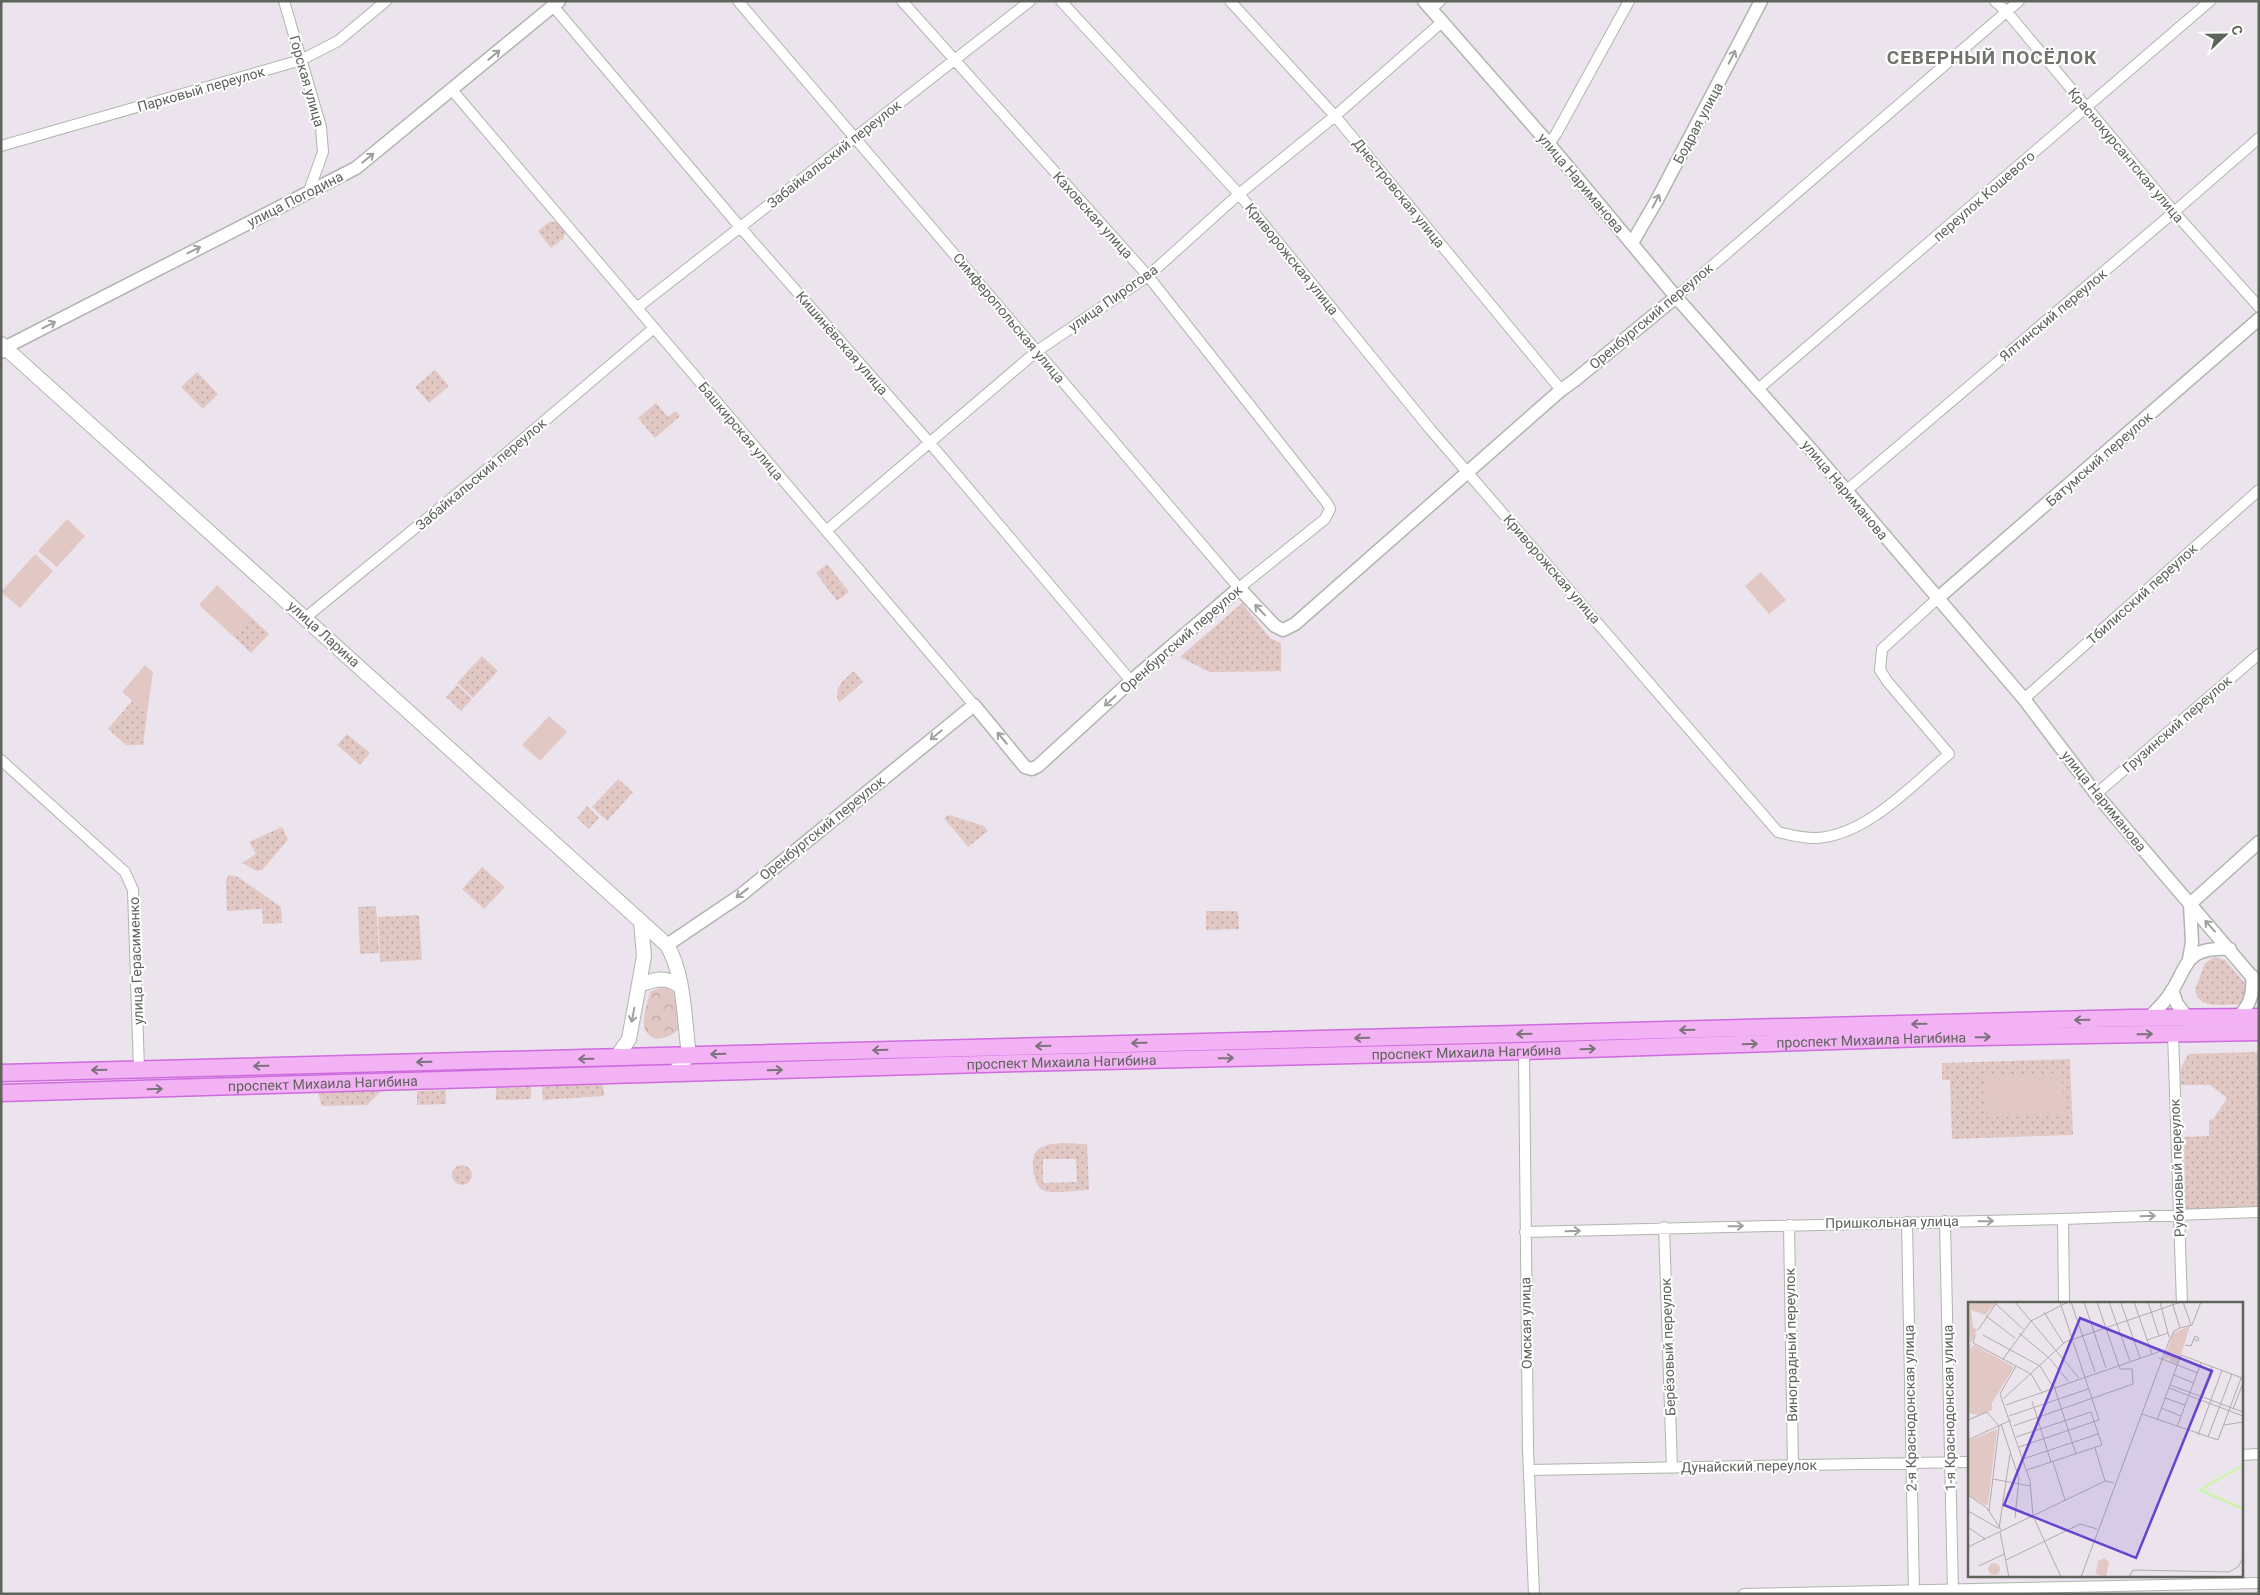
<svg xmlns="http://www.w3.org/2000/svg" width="2260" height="1595" font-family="Roboto,sans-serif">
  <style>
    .grass { fill: url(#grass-dots); fill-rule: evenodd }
    .forest { fill: url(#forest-crowns) }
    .garden { fill: #e1c8c4 }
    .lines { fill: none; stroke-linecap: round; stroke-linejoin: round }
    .minor-casing { stroke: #b0b5af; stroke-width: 12 }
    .tertiary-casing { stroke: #b0b5af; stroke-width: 15 }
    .secondary-casing { stroke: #b0b5af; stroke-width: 16 }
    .primary-casing { stroke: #ce6bde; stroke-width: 19 }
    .minor { stroke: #fff; stroke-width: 10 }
    .tertiary { stroke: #fff; stroke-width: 12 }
    .secondary { stroke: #fff; stroke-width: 14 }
    .primary { stroke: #f2b2f4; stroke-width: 16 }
    .oneway { stroke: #9ea19d }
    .oneway2 { stroke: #7c737a }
    .labels { text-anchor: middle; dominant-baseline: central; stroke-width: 4; stroke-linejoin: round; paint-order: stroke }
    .street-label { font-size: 14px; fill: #5e635c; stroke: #fff }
    .district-label { font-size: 19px; font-weight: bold; letter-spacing: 1px; fill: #70746d; stroke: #fff }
    .inset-river { fill: none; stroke: #cbf3ad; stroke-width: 2.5 }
    .inset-road { fill: none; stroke: #afacae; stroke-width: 1 }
    .view { fill: #6345d2; fill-opacity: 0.15; stroke: #6345d2; stroke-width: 2.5 }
    .inset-edge { fill: none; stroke: #5e635c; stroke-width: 2.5 }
  </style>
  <defs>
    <pattern id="grass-dots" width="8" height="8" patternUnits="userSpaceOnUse" patternTransform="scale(1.25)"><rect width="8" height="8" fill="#e1c8c4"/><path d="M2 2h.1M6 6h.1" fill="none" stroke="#baa6a2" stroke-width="1.8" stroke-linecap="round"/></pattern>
    <pattern id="forest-crowns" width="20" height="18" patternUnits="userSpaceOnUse" patternTransform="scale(1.25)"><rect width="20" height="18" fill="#e1c8c4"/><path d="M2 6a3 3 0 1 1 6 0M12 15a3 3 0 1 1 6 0" fill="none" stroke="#baa6a2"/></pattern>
  </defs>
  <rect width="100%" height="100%" fill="#ece4ec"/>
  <path class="grass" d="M549,222H557L565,232L563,239L551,248L538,231Z
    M435,370L449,386L429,403L415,387Z
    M197,372L218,394L203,409L181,387Z
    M656,403L668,417L676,411L680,416L655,438L638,418Z
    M827,564L849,592L837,601L816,573Z
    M1242,603L1270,638L1281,643V671L1209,672L1180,657Z
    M250,616L269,634L251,653L232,635Z
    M482,656L498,671L473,698L457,683Z
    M854,671L863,682L839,703C833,687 843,681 854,671Z
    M457,685L472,699L461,711L446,697Z
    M132,701L147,714L143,745H126L108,729Z
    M347,734L370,753L360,765L337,745Z
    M618,779L633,792L607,821L592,807Z
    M587,806L599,818L589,829L577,818Z
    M949,815L984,826L988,831L968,847L944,818Z
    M282,827L288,840L262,870L257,871L242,863L256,854L249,842Z
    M482,867L505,887L484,909L462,889Z
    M229,875L238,877L281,907L282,923L263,924L262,909L227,911L226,880Z
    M376,906L379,953L360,954L358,907Z
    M1206,911H1238L1239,929L1206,930Z
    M419,915L422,960L380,962L378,917Z
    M2214,957L2225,960L2249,988L2241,1004C2224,1004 2199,1011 2195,990L2205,963Z
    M2259,1052V1209L2191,1212L2185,1207L2184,1137L2209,1136V1120L2213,1119L2227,1098L2210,1085H2181V1068L2188,1054Z
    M2070,1059L2073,1135L1952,1139L1950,1080H1942V1063Z
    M603,1083L604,1096L543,1100L542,1087Z
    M531,1087V1099L496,1100V1088Z
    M446,1090V1104L417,1105V1091Z
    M381,1091L367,1105L322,1106L318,1093Z
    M1087,1144L1089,1190C1076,1190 1058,1194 1045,1191C1033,1188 1029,1158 1037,1150C1048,1140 1073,1144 1087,1144ZM1043,1159H1076L1077,1182L1043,1183Z
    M452 1175a10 10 0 1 1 20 0a10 10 0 1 1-20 0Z"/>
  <path class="forest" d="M664,986L676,994L679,1029C670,1038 652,1045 645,1029C641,1019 648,1002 650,992Z"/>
  <path class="garden" d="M67,519L85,536L57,567L38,551Z
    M35,554L53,571L20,608L1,592Z
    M1761,572L1786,600L1769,614L1745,586Z
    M217,585L250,616L232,635L199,605Z
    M145,665L153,672L147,714L122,692Z
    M549,716L567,732L540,761L522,745Z
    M2062,1073L2064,1114L1987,1117L1985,1076Z"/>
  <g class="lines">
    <defs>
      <path id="minor" d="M284,1L321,127L323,152L309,191
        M738,1L1239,588L1325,519L1330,509L1327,503L1148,276L902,1
        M1061,1L1239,194L1430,429L1778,832C1790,835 1803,838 1816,838C1866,836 1913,784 1949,754L1887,681L1880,670L1882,649L1938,598
        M1230,1L1335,116L1561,390
        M1995,1L2007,12L2174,212L2259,307
        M553,6L740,227L929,442L1131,681
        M1431,9L1440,1
        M452,90L974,705
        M1549,144L1556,134L1629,1
        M1,146L301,60L338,41L386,1
        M1676,297L2019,1
        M638,307L1030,1
        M1757,390L2210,1
        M1847,490L2174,212L2259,138
        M826,531L1037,351L1148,276L1239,194L1335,116L1442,22
        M305,618L496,462L654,328
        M2024,699L2259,490
        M1,760L125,872L133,890L139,1069
        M2096,794L2259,654
        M2173,1033L2182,1304
        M1524,1051L1528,1449L1534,1594
        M2063,1219L2064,1304
        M1945,1221L1953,1594
        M1907,1222L1914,1594
        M1789,1225L1793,1466
        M1664,1227L1672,1468
        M1525,1232L2063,1219L2259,1212
        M2241,1455L2259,1454
        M1529,1470L1969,1462
        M1744,1594L2259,1583"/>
      <path id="tertiary" d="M1424,1L1549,144L1676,297L1815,454L2024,699L2096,794L2259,985
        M1632,243L1657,200L1761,1
        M1,352L6,347L356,168L559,1
        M1938,598L2259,319
        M2190,904L2259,842
        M667,945L741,895L974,705L1025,767L1032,769L1038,766L1131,681L1239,588L1275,626L1283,630L1295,624L1561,390L1575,380L1676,297
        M2189,959L2192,942L2190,904
        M2172,990L2177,1004L2191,1022
        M2148,1018C2157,1010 2165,1002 2172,991C2189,962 2187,947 2230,949
        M2235,1020C2249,1007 2254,996 2252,976"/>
      <path id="secondary" d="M1,344L667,945C685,976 684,1020 689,1055L674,1073
        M639,985C655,979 665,976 680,986
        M616,1058L629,1039L638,990L644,956L641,922"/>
      <g id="primary">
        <path d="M1,1073L2132,1018L2259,1017"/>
        <path id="s1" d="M1,1093L1019,1063L1524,1051L1928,1038L2259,1032"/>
      </g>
    </defs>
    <use href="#minor" class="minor-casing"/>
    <use href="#tertiary" class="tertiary-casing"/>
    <use href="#secondary" class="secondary-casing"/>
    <use href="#primary" class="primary-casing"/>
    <use href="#minor" class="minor"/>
    <use href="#tertiary" class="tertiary"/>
    <use href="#secondary" class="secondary"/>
    <use href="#primary" class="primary"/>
  </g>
  <defs><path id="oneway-shaft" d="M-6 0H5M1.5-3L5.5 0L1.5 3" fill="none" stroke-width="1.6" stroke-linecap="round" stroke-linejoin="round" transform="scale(1.25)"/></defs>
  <g class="oneway">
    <use href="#oneway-shaft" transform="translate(494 55) rotate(-40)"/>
    <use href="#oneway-shaft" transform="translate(1732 57) rotate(-63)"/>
    <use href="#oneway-shaft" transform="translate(368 158) rotate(-39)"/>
    <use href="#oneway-shaft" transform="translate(1656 201) rotate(-62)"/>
    <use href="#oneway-shaft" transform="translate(194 250) rotate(-27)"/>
    <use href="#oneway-shaft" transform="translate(49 325) rotate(-27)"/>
    <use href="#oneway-shaft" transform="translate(1260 610) rotate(-134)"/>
    <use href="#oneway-shaft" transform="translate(1110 701) rotate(138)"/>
    <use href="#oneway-shaft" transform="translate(936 735) rotate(141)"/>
    <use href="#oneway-shaft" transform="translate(1002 738) rotate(-130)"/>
    <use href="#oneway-shaft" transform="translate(742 893) rotate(142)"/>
    <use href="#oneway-shaft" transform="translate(2210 926) rotate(-132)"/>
    <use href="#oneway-shaft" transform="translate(633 1015) rotate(101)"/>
    <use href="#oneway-shaft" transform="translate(2148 1216) rotate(-2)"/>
    <use href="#oneway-shaft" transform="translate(1986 1221) rotate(-1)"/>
    <use href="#oneway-shaft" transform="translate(1736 1226) rotate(-1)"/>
    <use href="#oneway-shaft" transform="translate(1573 1231) rotate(-2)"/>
  </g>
  <g class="oneway2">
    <use href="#oneway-shaft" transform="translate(2082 1020) rotate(179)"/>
    <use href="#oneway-shaft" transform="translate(1919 1024) rotate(179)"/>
    <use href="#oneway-shaft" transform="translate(1687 1030) rotate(179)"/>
    <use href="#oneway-shaft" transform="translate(1524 1034) rotate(179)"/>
    <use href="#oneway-shaft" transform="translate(2145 1034) rotate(-1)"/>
    <use href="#oneway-shaft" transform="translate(1983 1037) rotate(-1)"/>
    <use href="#oneway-shaft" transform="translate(1362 1038) rotate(179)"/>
    <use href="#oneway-shaft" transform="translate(1139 1043) rotate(179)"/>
    <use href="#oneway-shaft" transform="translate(1750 1044) rotate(-2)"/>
    <use href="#oneway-shaft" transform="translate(1043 1046) rotate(179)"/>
    <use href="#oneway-shaft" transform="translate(1588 1049) rotate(-2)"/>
    <use href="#oneway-shaft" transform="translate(880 1050) rotate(178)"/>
    <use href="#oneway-shaft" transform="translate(718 1054) rotate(178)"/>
    <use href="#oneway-shaft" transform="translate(1226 1058) rotate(-1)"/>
    <use href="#oneway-shaft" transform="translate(586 1059) rotate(179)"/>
    <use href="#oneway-shaft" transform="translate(424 1062) rotate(179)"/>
    <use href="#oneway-shaft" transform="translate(261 1066) rotate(179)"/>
    <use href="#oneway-shaft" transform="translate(99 1070) rotate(179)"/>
    <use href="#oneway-shaft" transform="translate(775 1070) rotate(-2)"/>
    <use href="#oneway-shaft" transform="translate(155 1089) rotate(-2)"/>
  </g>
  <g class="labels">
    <g class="street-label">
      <text transform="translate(307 81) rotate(74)">Горская улица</text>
      <text transform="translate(201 89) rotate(-16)">Парковый переулок</text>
      <text transform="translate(1698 123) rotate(-62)">Бодрая улица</text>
      <text transform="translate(834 154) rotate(-38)">Забайкальский переулок</text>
      <text transform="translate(2126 155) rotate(50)">Краснокурсантская улица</text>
      <text transform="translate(1581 183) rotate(50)">улица Нариманова</text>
      <text transform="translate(1399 193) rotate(51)">Днестровская улица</text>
      <text transform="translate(1984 196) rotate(-41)">переулок Кошевого</text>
      <text transform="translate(295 199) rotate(-27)">улица Погодина</text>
      <text transform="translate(1093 215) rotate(48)">Каховская улица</text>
      <text transform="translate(1292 259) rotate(51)">Криворожская улица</text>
      <text transform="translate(1113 298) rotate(-35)">улица Пирогова</text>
      <text transform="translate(2053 315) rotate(-40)">Ялтинский переулок</text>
      <text transform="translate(1651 316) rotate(-40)">Оренбургский переулок</text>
      <text transform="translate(1009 318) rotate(50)">Симферопольская улица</text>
      <text transform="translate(842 343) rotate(49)">Кишинёвская улица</text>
      <text transform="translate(741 431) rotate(50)">Башкирская улица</text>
      <text transform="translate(2099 459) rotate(-41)">Батумский переулок</text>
      <text transform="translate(481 474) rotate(-40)">Забайкальский переулок</text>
      <text transform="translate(1845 490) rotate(50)">улица Нариманова</text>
      <text transform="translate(1552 569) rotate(49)">Криворожская улица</text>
      <text transform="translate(2142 594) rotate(-42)">Тбилисский переулок</text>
      <text transform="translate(324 634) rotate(42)">улица Ларина</text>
      <text transform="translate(1181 639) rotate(-41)">Оренбургский переулок</text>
      <text transform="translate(2177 724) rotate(-41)">Грузинский переулок</text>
      <text transform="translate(2104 801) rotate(51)">улица Нариманова</text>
      <text transform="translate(822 828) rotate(-39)">Оренбургский переулок</text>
      <text transform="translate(136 961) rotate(-92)">улица Герасименко</text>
      <text stroke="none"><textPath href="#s1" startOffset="1871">проспект Михаила Нагибина</textPath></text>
      <text stroke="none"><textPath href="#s1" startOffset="1466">проспект Михаила Нагибина</textPath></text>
      <text stroke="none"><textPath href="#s1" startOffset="1061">проспект Михаила Нагибина</textPath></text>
      <text stroke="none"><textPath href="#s1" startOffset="322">проспект Михаила Нагибина</textPath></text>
      <text transform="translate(2177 1168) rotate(-92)">Рубиновый переулок</text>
      <text transform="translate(1892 1222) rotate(-1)">Пришкольная улица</text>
      <text transform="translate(1526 1323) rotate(-91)">Омская улица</text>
      <text transform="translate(1791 1345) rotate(-91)">Виноградный переулок</text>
      <text transform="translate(1668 1347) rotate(-92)">Берёзовый переулок</text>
      <text transform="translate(1910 1408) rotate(-91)">2-я Краснодонская улица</text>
      <text transform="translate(1949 1408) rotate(-91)">1-я Краснодонская улица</text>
      <text transform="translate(1749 1466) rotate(-1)">Дунайский переулок</text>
    </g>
    <g class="district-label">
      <text x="1992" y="57">СЕВЕРНЫЙ ПОСЁЛОК</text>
    </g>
  </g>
  <g transform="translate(1968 1302)">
    <rect width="275" height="275" fill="#ece4ec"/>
    <path d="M222,24L210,62L203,60L201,55L196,57L205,31ZM29,127L20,203H17L0,193V139Z" fill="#e1c8c4"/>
    <path d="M0,41L3,42L2,47L6,43L46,65L24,101V108L10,113L0,111Z" fill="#e1c8c4"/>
    <path d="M0,0H29L17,13L3,8L5,25L9,28L3,41L0,40ZM136,256L141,260L138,275L128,272L127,275L130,259ZM20 267a6 6 0 1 1 12 0a6 6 0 1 1-12 0Z" fill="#e1c8c4"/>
    <path class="inset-river" d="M275,163L232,188L275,207"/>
    <path class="inset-road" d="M47,0L111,76M103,0L127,70M116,0L138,66M141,0L162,59M166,0L184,52M180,0L191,34M192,0L201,35M215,0L223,23M153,1L172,56M28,2L55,27M76,10L96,42M18,14L47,36M212,26L224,23L233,0M10,28L29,0M51,31L81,56L100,79M7,33L5,41L63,72L73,89M15,33L72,64L85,85M179,38L200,31M217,43L223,44L227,34L231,36L230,39L225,37M191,56L230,71M35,57L63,19L100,0M48,64L32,92L62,179L65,214L93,275M206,73L226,81M202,83L275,110M86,84L108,152M201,86L275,114M197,96L217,103M35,97L97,40L213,0M64,99L83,160M38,103L196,48M193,106L213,114M265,107L275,81M174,112L250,138L273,76M41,114L120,87M0,118L19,110L31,124L21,209M189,118L213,53L274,76M33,122L51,176L47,216M256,123L275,120M45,124L165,82L164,67H152L129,0M209,125L233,61M219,129L244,65M230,133L254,68M48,135L123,110L134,143L59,168M240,135L264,72M0,138L43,118M51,145L131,118L92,0M127,146L137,179M55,157L130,132M85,160L97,198M25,177L62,184M0,193L19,206L34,229M0,209L30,226M0,225L17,237M31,227L42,152M32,230L41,275M0,245L137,179L146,181M38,258L112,222L129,227M11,264L36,252M113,275L201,39L206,29L212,26L204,0M161,275L165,268L261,270L270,265L275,256"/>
    <path class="view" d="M112,16L244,69L168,256L36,203Z"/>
    <rect width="275" height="275" class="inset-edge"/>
  </g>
  <rect width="2260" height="1595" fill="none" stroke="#5e635c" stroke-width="5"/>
  <g transform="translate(2225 35) rotate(68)" stroke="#ffffff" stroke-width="4" paint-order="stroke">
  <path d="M0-4L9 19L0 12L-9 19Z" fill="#5e635c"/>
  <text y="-8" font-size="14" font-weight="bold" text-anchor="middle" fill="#5e635c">С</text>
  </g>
</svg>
